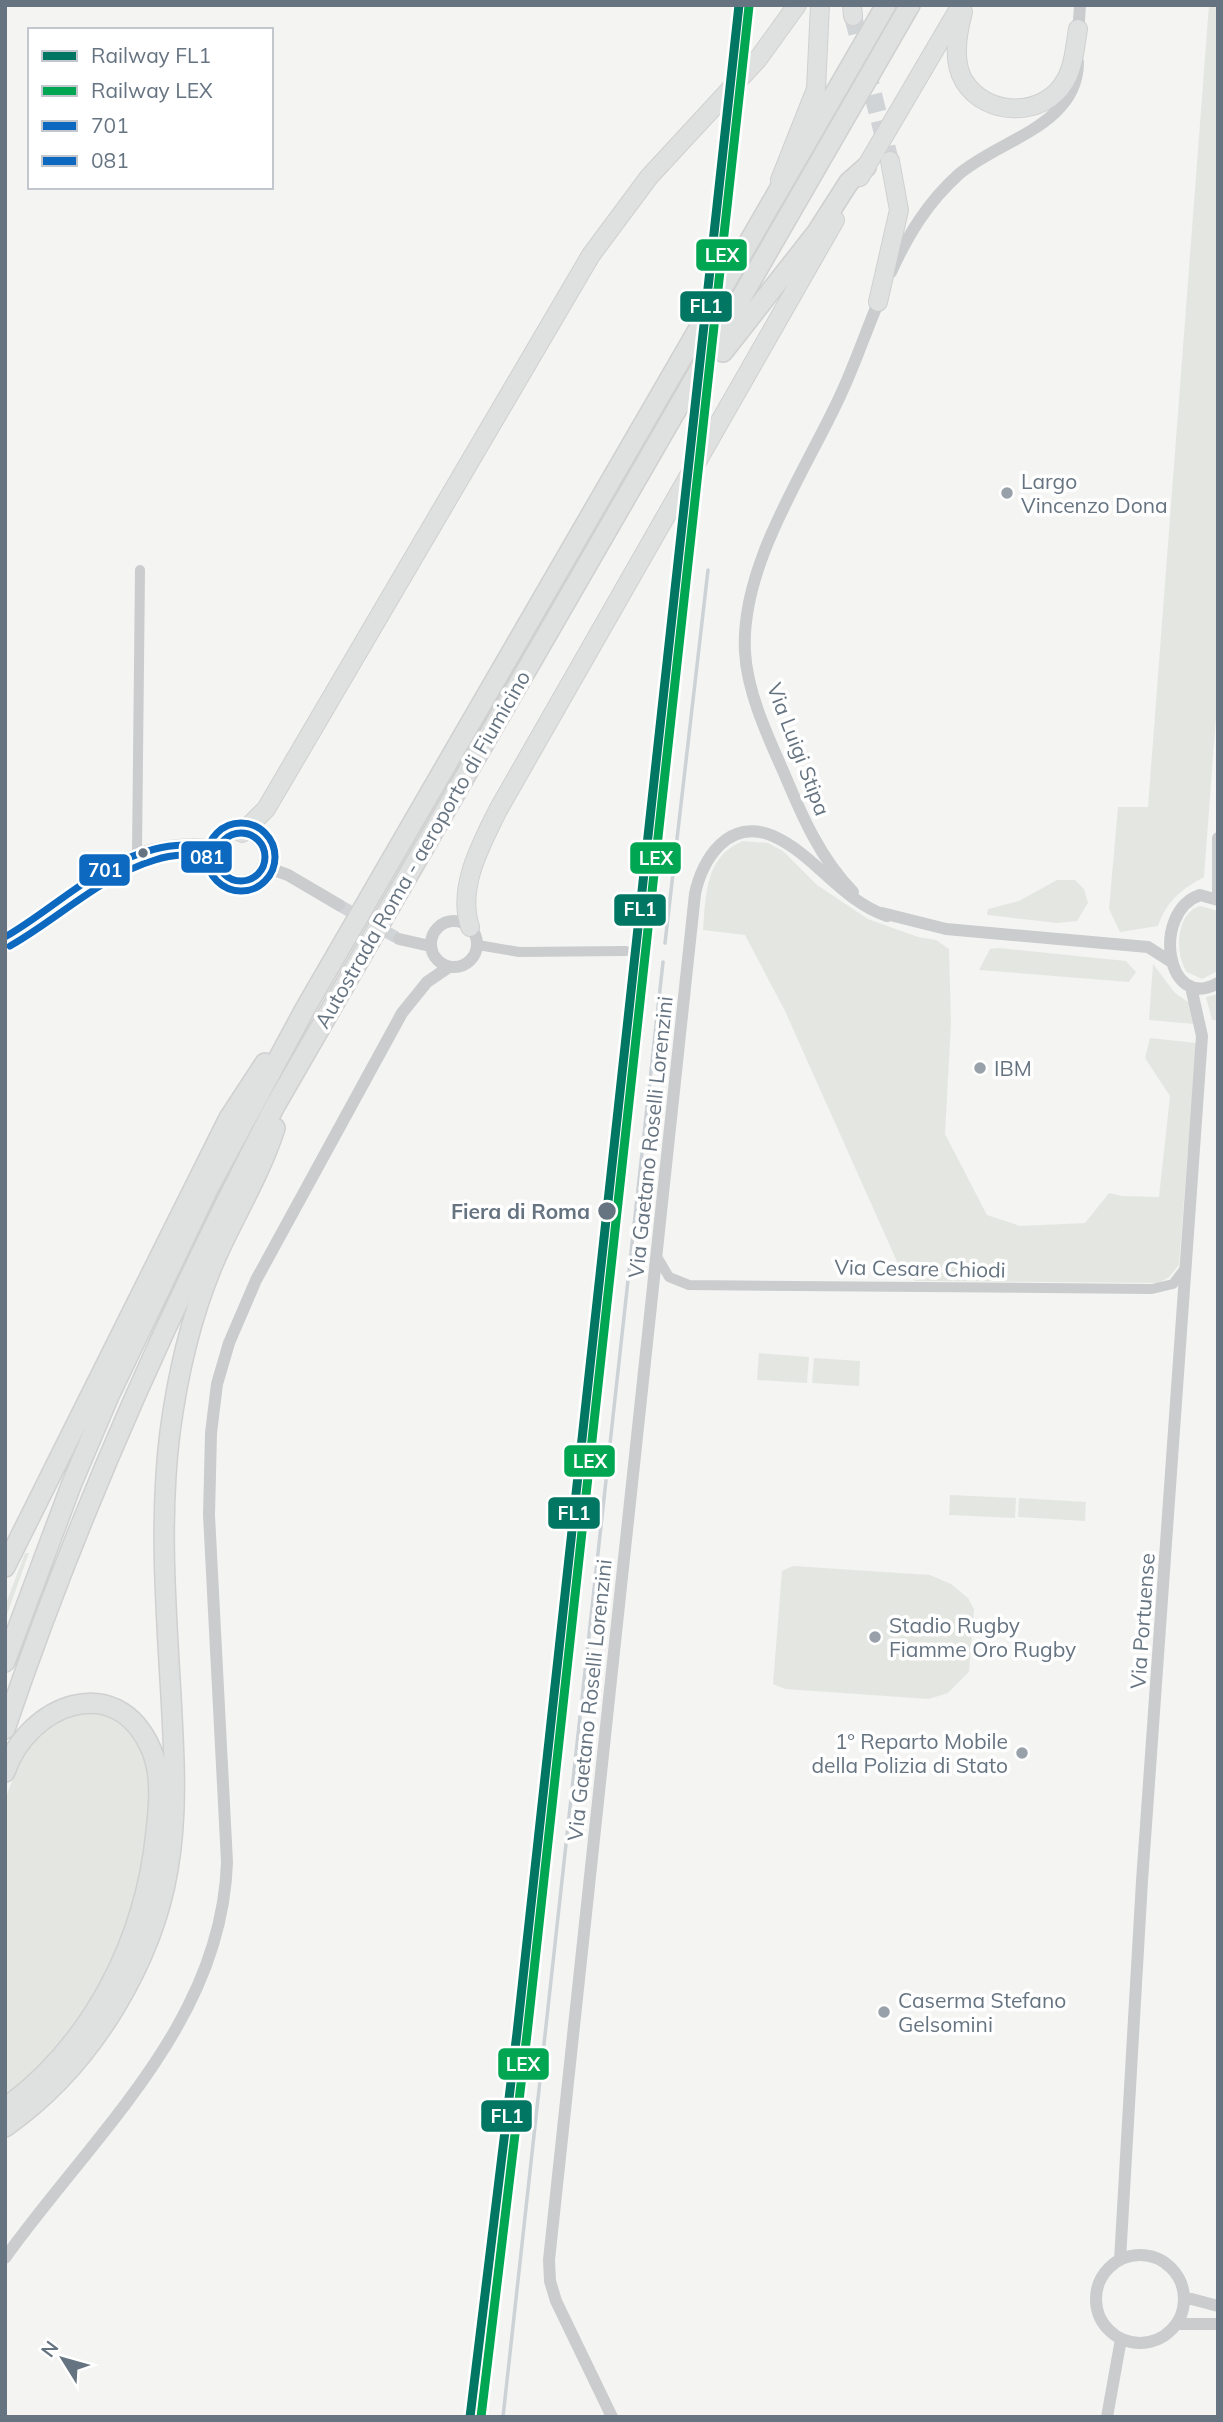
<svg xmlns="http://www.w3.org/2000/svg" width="1223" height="2422" font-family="Mulish,sans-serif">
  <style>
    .green { fill: #e4e7e1 }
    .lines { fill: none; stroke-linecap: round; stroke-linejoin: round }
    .stream { stroke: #ccd2d6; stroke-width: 3.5 }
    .tertiary-tunnel { stroke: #d0d4d7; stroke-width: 12; stroke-dasharray: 12 6; stroke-linecap: butt }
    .trunk-tunnel { stroke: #d0d4d7; stroke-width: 18; stroke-dasharray: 18 9; stroke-linecap: butt }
    .trunk-casing { stroke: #d0d0d1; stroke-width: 20 }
    .motorway-casing { stroke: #d0d0d1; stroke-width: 22 }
    .minor { stroke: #cacccd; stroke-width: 10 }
    .tertiary { stroke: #cacccd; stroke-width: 12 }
    .trunk { stroke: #dfe0e0; stroke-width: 18 }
    .motorway { stroke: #dfe0e0; stroke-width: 19 }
    .bus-1-casing { stroke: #fff; stroke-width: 12 }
    .bus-2-casing { stroke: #fff; stroke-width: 12 }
    .bus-1 { stroke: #0c69bf; stroke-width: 7 }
    .bus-2 { stroke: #0c69bf; stroke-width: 7 }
    .rail-1-casing { stroke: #fff; stroke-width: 14 }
    .rail-2-casing { stroke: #fff; stroke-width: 14 }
    .rail-1 { stroke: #007663; stroke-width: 9 }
    .rail-2 { stroke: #00a651; stroke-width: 9 }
    .poi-dot { fill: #98a1aa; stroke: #fff; stroke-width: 2.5 }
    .bus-dot { fill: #667482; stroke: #fff; stroke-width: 2.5 }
    .labels { text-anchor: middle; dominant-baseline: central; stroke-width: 7; stroke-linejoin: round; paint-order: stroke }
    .poi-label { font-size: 21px; fill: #667482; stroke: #fff; text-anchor: start }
    .street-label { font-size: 21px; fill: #667482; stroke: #fff }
    .stop-label { font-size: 21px; font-weight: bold; fill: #667482; stroke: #fff; text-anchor: end }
    .line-badge { stroke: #fff; stroke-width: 2.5 }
    .badge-label { font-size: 19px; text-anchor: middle; font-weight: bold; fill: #fff }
  </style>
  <rect width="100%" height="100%" fill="#f4f4f3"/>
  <path class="green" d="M1209,5H1218V690L1204,877C1180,890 1167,901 1158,926L1120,932L1109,909L1118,807H1148Z
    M743,841L768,843L783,851L817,885L868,919L918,937L936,940L949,949L951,1023L945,1134L987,1215L1020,1226L1085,1223L1109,1193L1122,1196L1159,1197L1170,1096L1145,1058L1150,1038L1196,1043L1179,1265L1169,1277L1159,1283L916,1281L903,1275L785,1011L745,935L703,930C706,895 705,856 743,841Z
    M1057,880H1075L1084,889L1088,903L1077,921L1057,923L987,915L988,909L1019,901Z
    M1200,906L1218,911V971L1202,979L1187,972C1174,954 1176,913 1200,906Z
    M998,948L1126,961L1136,972L1129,982L979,970L990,949Z
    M1153,964L1175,993L1191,1004L1194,1024L1149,1020Z
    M1218,994V1020H1212L1206,997Z
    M759,1353L809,1357L807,1383L757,1380Z
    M814,1358L860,1361L859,1386L812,1383Z
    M950,1495L1016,1498L1015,1518L949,1515Z
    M1019,1498L1086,1502L1085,1521L1018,1517Z
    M25,1553H29L5,1620V1606Z
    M793,1566L930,1575L951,1584L968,1598L974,1609L969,1672L948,1693L929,1699L785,1689L773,1684L782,1571Z
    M99,1711L130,1730L143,1751L150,1773L153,1822L132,1921L78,2028L5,2102V1800C15,1771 31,1732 60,1717C70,1712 87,1712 99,1711Z"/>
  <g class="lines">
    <path class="stream" d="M665,943L708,570
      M503,2417L663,962"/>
    <path class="tertiary-tunnel" d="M339,905L399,939"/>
    <path class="trunk-tunnel" d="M853,16L890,161"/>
    <defs>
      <path id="trunk" d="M852,5L853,16
        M963,12C957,34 952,61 964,81C986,117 1044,118 1065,81C1074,66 1075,46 1078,29
        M860,177L961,5
        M780,180L816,89L820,5
        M878,302L899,210L890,161
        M242,833L266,809L591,255L649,177L758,59L797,5
        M470,927C457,887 481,845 498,810L835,220"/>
      <path id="motorway" d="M723,352L817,232L849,182L866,167
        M5,1567L229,1118L265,1063
        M5,1662L72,1483L109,1396L208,1189L305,1009L886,5
        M5,1729C78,1513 170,1308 275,1106L910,5
        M5,1772C28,1705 116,1669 151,1749C162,1774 159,1806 156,1832C145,1940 93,2044 5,2108
        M5,2127C49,2096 86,2055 114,2009C140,1966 160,1918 168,1869C178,1812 174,1753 171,1696C166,1609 159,1520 170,1432C178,1372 192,1311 217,1255C236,1213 261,1172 275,1128"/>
    </defs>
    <use href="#trunk" class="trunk-casing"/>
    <use href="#motorway" class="motorway-casing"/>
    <path class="minor" d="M137,853L140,570
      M478,945L519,952L626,951
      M656,1255L669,1277L689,1285L1152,1289L1173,1284L1186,1267"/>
    <path class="tertiary" d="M1078,36L1080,5
      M891,272C908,235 927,203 958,175C998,140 1078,126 1078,62
      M217 857a24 24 0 1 1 48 0a24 24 0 1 1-48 0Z
      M1218,838V896
      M263,866L288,875L339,905
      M853,892C820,858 802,816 784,773C768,737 747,692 745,652C740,565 806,471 841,394C856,362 867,328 881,296
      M1218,900L1200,895C1151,912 1166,1013 1218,983
      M882,913L946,929L1148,947L1170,961
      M431 944a23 23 0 1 1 46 0a23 23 0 1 1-46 0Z
      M5,937C86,897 117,832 220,846
      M399,939L430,946
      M1096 2299a44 44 0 1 1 88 0a44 44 0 1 1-88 0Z
      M5,2258C93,2135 222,2023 227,1862L209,1515L211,1433L217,1384L229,1343L256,1280L402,1013L427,982L449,967
      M1120,2260L1142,1881L1202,1036L1191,987
      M1184,2297L1218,2306
      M1176,2324H1218
      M612,2417L556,2301L550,2281L549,2260L695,894C702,858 730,817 773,836C816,855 839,899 887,916
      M1107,2417L1121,2339"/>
    <use href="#trunk" class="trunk"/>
    <use href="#motorway" class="motorway"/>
    <defs>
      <path id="bus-1" d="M217 857a24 24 0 1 1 48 0a24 24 0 1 1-48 0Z
        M5,937C54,909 99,862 155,849C177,843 198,845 220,846"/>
      <path id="bus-2" d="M207 857a34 34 0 1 1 68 0a34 34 0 1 1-68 0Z
        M10,946C58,919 101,876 155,860C176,853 198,855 219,856"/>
    </defs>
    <use href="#bus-1" class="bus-1-casing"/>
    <use href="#bus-2" class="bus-2-casing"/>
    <use href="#bus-1" class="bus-1"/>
    <use href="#bus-2" class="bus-2"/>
    <defs>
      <path id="rail-1" d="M470,2417L517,2033L739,5"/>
      <path id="rail-2" d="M481,2417L527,2034L749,6"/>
    </defs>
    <use href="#rail-1" class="rail-1-casing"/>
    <use href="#rail-2" class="rail-2-casing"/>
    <use href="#rail-1" class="rail-1"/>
    <use href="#rail-2" class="rail-2"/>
  </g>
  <g class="poi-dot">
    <circle cx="1007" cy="493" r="7"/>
    <circle cx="980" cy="1068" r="7"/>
    <circle cx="875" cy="1637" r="7"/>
    <circle cx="1022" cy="1753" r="7"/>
    <circle cx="884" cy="2012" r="7"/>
  </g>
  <g class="bus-dot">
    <circle cx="143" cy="853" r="6"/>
    <circle cx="607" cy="1211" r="10"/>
  </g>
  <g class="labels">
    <g class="poi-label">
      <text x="1021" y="481">Largo<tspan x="1021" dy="24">Vincenzo Dona</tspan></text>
      <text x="994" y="1068">IBM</text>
      <text x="889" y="1625">Stadio Rugby<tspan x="889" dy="24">Fiamme Oro Rugby</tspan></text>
      <text x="1008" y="1741" text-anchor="end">1º Reparto Mobile<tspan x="1008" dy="24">della Polizia di Stato</tspan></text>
      <text x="898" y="2000">Caserma Stefano<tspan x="898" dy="24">Gelsomini</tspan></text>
    </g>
    <g class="street-label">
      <text transform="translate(799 749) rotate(69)">Via Luigi Stipa</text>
      <text transform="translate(422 849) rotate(-60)">Autostrada Roma - aeroporto di Fiumicino</text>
      <text transform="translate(650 1137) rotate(-84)">Via Gaetano Roselli Lorenzini</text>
      <text transform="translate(920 1268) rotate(1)">Via Cesare Chiodi</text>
      <text transform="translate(1142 1621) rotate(-86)">Via Portuense</text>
      <text transform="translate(589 1700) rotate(-84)">Via Gaetano Roselli Lorenzini</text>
    </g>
    <g class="stop-label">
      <text x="590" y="1211">Fiera di Roma</text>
    </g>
  </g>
  <g class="line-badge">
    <rect x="695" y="238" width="53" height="34" rx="7" fill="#00a651"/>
    <rect x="679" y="290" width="54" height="33" rx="7" fill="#007663"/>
    <rect x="180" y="840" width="53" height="34" rx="7" fill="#0c69bf"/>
    <rect x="629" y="841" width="53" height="34" rx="7" fill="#00a651"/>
    <rect x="78" y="853" width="53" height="34" rx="7" fill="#0c69bf"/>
    <rect x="613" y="893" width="54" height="34" rx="7" fill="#007663"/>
    <rect x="563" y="1444" width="53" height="34" rx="7" fill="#00a651"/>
    <rect x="547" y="1496" width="54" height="34" rx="7" fill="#007663"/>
    <rect x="497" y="2047" width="53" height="34" rx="7" fill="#00a651"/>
    <rect x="480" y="2099" width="53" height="34" rx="7" fill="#007663"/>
  </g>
  <g class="badge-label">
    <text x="722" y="262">LEX</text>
    <text x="706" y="313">FL1</text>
    <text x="207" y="864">081</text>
    <text x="656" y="865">LEX</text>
    <text x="105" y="877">701</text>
    <text x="640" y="916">FL1</text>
    <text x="590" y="1468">LEX</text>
    <text x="574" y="1520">FL1</text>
    <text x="523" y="2071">LEX</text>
    <text x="507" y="2123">FL1</text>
  </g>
  <rect width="1223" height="2422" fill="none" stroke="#667482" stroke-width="14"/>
  <rect x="28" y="28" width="245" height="161" fill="#ffffff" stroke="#c2c7cd" stroke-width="2"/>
  <rect x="42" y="51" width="35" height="10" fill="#007663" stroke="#c2c7cd" stroke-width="2"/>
  <text x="91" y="63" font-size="21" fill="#667482">Railway FL1</text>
  <rect x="42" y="86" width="35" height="10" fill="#00a651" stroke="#c2c7cd" stroke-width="2"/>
  <text x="91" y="98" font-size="21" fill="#667482">Railway LEX</text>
  <rect x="42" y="121" width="35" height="10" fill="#0c69bf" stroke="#c2c7cd" stroke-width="2"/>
  <text x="91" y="133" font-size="21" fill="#667482">701</text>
  <rect x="42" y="156" width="35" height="10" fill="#0c69bf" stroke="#c2c7cd" stroke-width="2"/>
  <text x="91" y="168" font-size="21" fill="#667482">081</text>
  <g transform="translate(63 2359) rotate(307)" stroke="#ffffff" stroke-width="5" paint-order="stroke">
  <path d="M0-5L12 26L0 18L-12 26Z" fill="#667482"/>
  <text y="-10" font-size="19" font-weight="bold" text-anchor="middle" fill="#667482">N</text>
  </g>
</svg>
